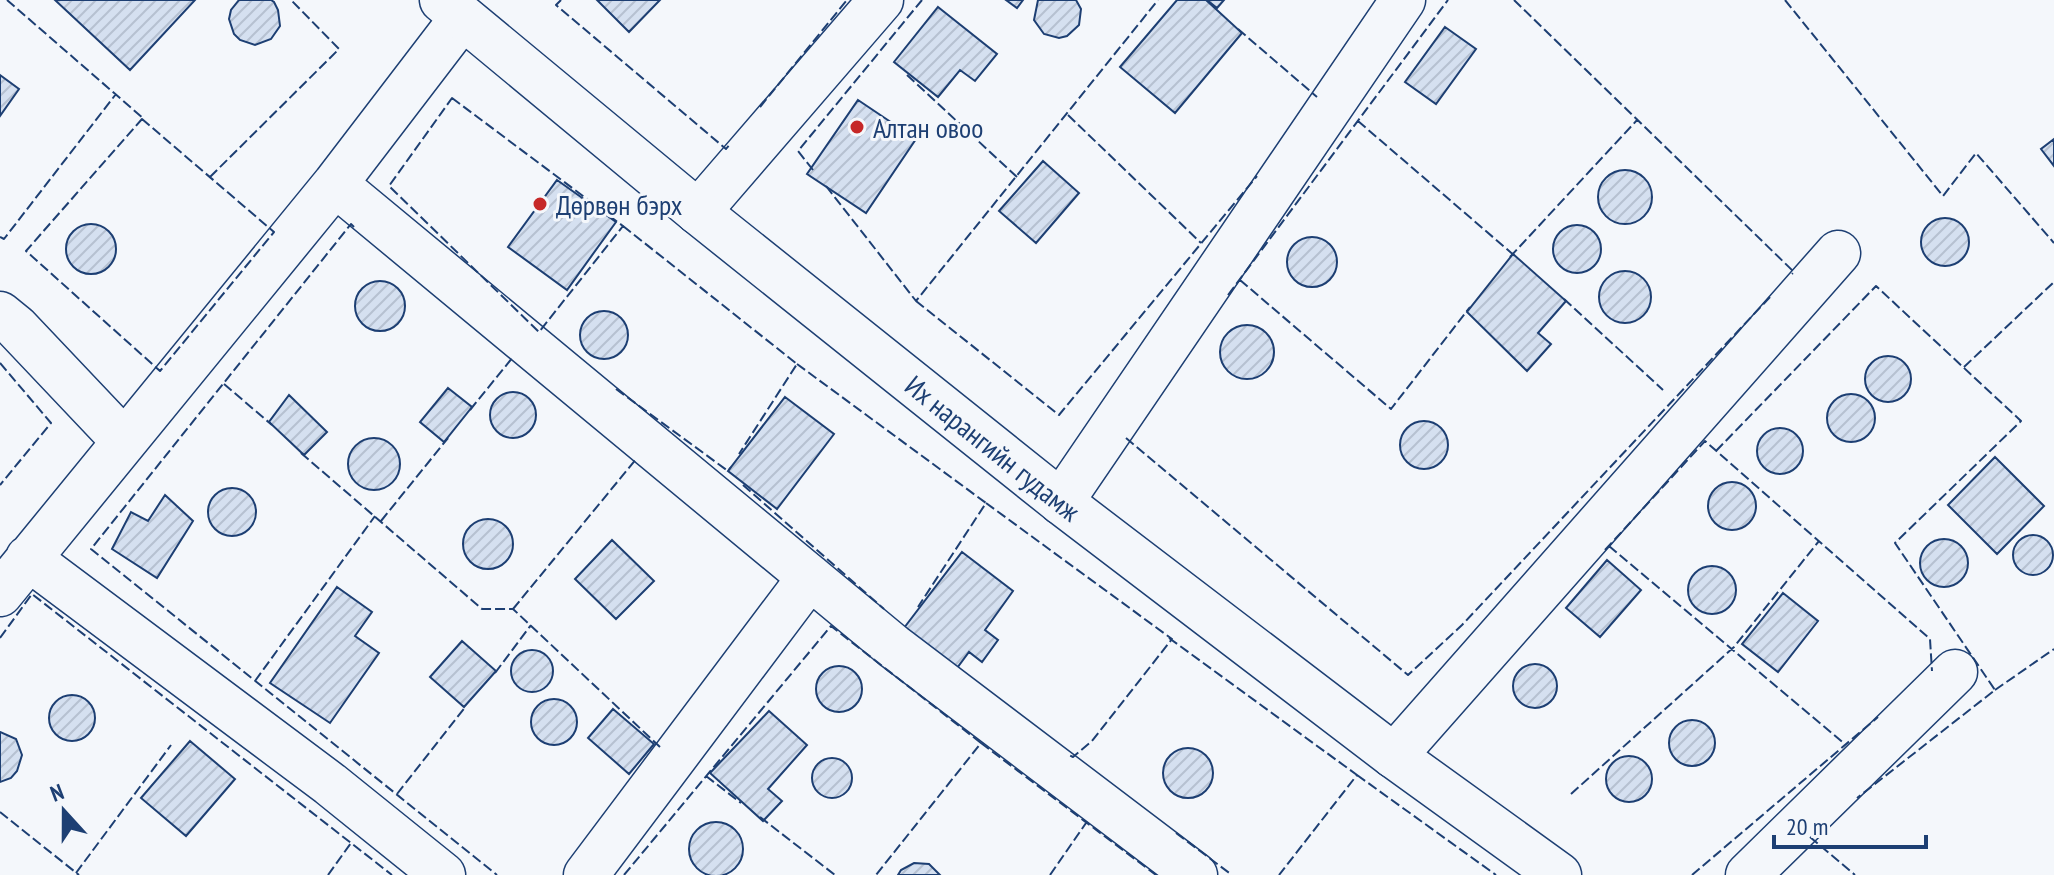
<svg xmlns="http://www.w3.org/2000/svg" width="2054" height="875" font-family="'PT Sans Narrow',sans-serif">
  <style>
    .building { fill: url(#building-hatch); stroke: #1d3f73; stroke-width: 2 }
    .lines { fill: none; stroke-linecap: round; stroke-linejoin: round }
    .minor-casing { stroke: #1d3f73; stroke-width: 47 }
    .secondary-casing { stroke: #1d3f73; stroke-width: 47 }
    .minor { stroke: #f4f7fb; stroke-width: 44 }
    .secondary { stroke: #f4f7fb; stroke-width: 44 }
    .fence { stroke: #1d3f73; stroke-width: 2; stroke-dasharray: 10 4; stroke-linecap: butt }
    .poi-dot { fill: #c62828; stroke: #f4f7fb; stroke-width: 3 }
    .labels { text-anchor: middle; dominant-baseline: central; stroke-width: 6; stroke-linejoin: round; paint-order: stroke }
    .poi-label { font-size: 28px; fill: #1d3f73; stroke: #f4f7fb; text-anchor: start }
    .street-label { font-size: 28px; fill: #1d3f73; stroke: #f4f7fb }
  </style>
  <defs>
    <pattern id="building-hatch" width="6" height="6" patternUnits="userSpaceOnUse" patternTransform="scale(2)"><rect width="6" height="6" fill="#d5e0f0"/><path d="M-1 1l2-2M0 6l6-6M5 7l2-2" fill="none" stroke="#b6c1d1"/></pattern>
  </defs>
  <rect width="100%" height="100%" fill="#f4f7fb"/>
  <path class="building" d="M55,0H195L130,70Z
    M239,0H271L274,2L278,10L280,26L271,39L255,45L240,40L234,34L229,19L231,10Z
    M597,0H660L629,32Z
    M1006,0H1023L1017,8Z
    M1038,0H1076L1081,9L1079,25L1067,36L1059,38L1044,34L1034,20Z
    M1177,0H1206L1242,33L1175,113L1120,67Z
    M1207,0H1224L1217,8Z
    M938,7L997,54L975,81L960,70L938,97L894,62Z
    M1445,27L1476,49L1436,104L1405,82Z
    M0,75L19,89L0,116Z
    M858,100L916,139L866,213L807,174Z
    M2054,139V166L2041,149Z
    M1043,161L1079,193L1036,243L999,211Z
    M1598 197a27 27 0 1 1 54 0a27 27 0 1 1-54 0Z
    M557,180L616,222L567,290L508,247Z
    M1921 242a24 24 0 1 1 48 0a24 24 0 1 1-48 0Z
    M66 249a25 25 0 1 1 50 0a25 25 0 1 1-50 0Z
    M1553 249a24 24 0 1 1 48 0a24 24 0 1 1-48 0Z
    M1287 262a25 25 0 1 1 50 0a25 25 0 1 1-50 0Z
    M1513,254L1566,301L1538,333L1551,344L1527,371L1467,312Z
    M1599 297a26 26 0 1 1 52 0a26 26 0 1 1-52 0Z
    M355 306a25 25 0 1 1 50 0a25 25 0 1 1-50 0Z
    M580 335a24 24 0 1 1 48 0a24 24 0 1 1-48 0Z
    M1220 352a27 27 0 1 1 54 0a27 27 0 1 1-54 0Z
    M1865 379a23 23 0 1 1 46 0a23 23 0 1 1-46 0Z
    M448,388L472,407L444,442L420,422Z
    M490 415a23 23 0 1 1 46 0a23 23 0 1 1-46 0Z
    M1827 418a24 24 0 1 1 48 0a24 24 0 1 1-48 0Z
    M289,395L327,432L304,455L269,422Z
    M785,397L834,434L777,509L728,471Z
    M1400 445a24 24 0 1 1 48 0a24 24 0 1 1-48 0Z
    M1757 451a23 23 0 1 1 46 0a23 23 0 1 1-46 0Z
    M348 464a26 26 0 1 1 52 0a26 26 0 1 1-52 0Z
    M1995,457L2044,506L1997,554L1948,505Z
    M1708 506a24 24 0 1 1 48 0a24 24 0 1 1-48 0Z
    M208 512a24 24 0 1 1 48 0a24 24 0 1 1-48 0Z
    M165,495L193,521L157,578L112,549L131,512L148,521Z
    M463 544a25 25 0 1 1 50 0a25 25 0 1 1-50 0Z
    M2013 555a20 20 0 1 1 40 0a20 20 0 1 1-40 0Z
    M1920 563a24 24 0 1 1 48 0a24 24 0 1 1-48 0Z
    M612,540L654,581L616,619L575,579Z
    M962,552L1013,591L985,630L998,640L982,662L969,652L957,668L904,628Z
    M1607,560L1641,590L1600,637L1566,608Z
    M1688 590a24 24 0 1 1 48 0a24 24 0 1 1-48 0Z
    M337,587L372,612L355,636L379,653L330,723L270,683Z
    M1783,593L1818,621L1778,672L1742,644Z
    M462,641L496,671L464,707L430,677Z
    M511 671a21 21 0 1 1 42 0a21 21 0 1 1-42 0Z
    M1513 686a22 22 0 1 1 44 0a22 22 0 1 1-44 0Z
    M816 689a23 23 0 1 1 46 0a23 23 0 1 1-46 0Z
    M49 718a23 23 0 1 1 46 0a23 23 0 1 1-46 0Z
    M531 722a23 23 0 1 1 46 0a23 23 0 1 1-46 0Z
    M613,709L654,744L629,774L588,738Z
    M769,711L807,745L768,789L782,801L763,821L710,773Z
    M1669 743a23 23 0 1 1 46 0a23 23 0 1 1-46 0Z
    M0,732L16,739L22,755L17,771L11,778L0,782Z
    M190,741L235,779L186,836L141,798Z
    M1163 773a25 25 0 1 1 50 0a25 25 0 1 1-50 0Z
    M1606 779a23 23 0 1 1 46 0a23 23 0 1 1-46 0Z
    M812 778a20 20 0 1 1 40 0a20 20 0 1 1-40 0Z
    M689 849a27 27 0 1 1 54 0a27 27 0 1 1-54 0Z
    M914,863L929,864L940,875H898L901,870Z"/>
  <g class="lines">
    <defs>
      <path id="minor" d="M335,184L893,646L1195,875
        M698,212L881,0
        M0,314L16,327L124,441
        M1061,502L1403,0
        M28,558L330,784L443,875
        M0,594L335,184L462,18
        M1394,756L1838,253
        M586,875L810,577
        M1748,875L1955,672"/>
      <g id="secondary">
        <path id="s1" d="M442,0L698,212L1061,502L1394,756L1559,875"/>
      </g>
    </defs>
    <use href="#minor" class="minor-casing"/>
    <use href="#secondary" class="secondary-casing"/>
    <use href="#minor" class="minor"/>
    <use href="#secondary" class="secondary"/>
    <path class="fence" d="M7,0L144,119
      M561,0L556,5L726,149L730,144
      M1514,0L1794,272L1792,274
      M1785,0L1943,196L1976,153L2054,243
      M1238,29L1317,97
      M907,75L1017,177
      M452,98L623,226L539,332L389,186Z
      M760,107L847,0
      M1068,115L1201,243
      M142,119L274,232L160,371L26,251Z
      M1358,121L1516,257
      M813,170L798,151L922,0
      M210,177L339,49L291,0
      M826,186L916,301L1158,0
      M623,226L797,364L739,454
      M354,227L351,224L91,549L497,875
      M0,237L4,239L116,94
      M1510,257L1638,119
      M1240,280L1391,409L1470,307
      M1228,295L1448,0
      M1564,299L1663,390
      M916,301L1059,415L1257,176
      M0,363L51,423L0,485
      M797,364L986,503L918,607
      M1964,367L2054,282
      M224,384L272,425
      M616,389L728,471L731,467
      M470,410L513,357
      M1126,438L1408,675L1462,625L1770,297
      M1716,451L1876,286L2021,421L1895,543L1995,690L1857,798
      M301,453L482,609H513L660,747
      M743,485L884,609
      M986,503L1172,639L1092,741L1073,757L1069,755
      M381,521L448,438
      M1609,546L1846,745
      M1605,550L1705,441L1930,639L1932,671
      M513,609L637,458
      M0,638L32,594L392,875
      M1169,638L1357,775L1279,875
      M495,673L531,625
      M255,681L375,516
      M1995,690L2054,649
      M981,743L1156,875
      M1357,775L1496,875
      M706,776L741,803
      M397,794L466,706
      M1571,794L1734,647L1819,541
      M0,812L79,875
      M760,817L835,875
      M1176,833L1232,875
      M1810,837L1855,875
      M76,873L171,745
      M328,875L351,843
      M624,875L831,626L981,743L876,875
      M1050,875L1086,823
      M1692,875L1878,717"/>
  </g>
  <g class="poi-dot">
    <circle cx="857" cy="127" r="8"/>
    <circle cx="540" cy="204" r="8"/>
  </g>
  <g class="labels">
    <g class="poi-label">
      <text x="873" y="127">Алтан овоо</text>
      <text x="556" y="204">Дөрвөн бэрх</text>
    </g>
    <g class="street-label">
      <text stroke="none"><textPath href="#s1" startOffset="710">Их нарангийн гудамж</textPath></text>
    </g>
  </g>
  <g transform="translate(64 811) rotate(339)" stroke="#f4f7fb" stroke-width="6" paint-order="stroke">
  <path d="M0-6L14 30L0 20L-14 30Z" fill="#1d3f73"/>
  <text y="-12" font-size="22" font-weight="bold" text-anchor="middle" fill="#1d3f73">N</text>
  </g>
  <path d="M1774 835v12h152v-12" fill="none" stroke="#1d3f73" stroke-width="4"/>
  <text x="1786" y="835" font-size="24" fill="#1d3f73" stroke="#f4f7fb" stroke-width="6" paint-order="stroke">20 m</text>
</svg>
